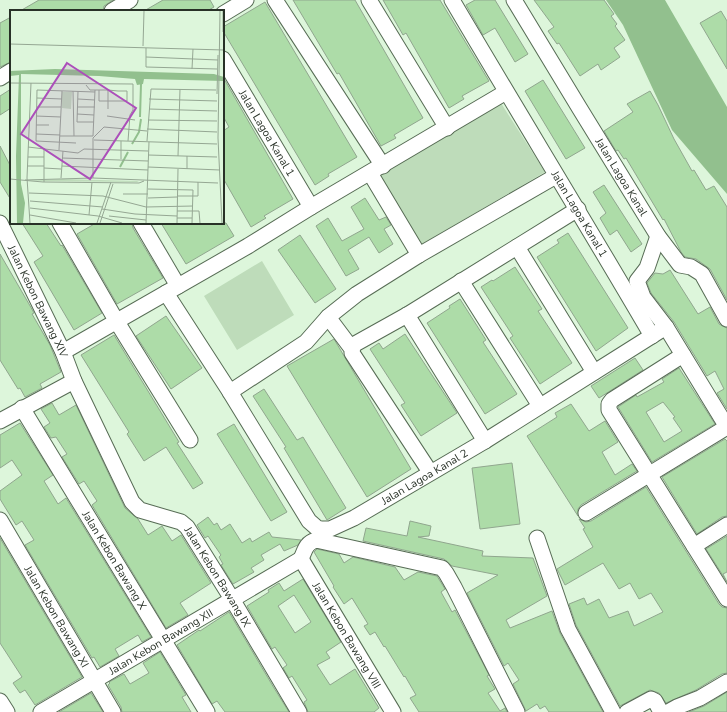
<svg xmlns="http://www.w3.org/2000/svg" width="727" height="712" font-family="'Nunito Sans',sans-serif">
  <style>
    .green { fill: #bedcba }
    .water { fill: #92c08e }
    .building { fill: #addca8; stroke: #90a68e; fill-rule: evenodd }
    .lines { fill: none; stroke-linecap: round; stroke-linejoin: round }
    .minor-casing { stroke: #576c55; stroke-width: 17 }
    .minor { stroke: #fff; stroke-width: 15 }
    .labels { text-anchor: middle; dominant-baseline: central; stroke-width: 4; stroke-linejoin: round; paint-order: stroke }
    .street-label { font-size: 11px; fill: #283127; stroke: #fff }
    .inset-river { fill: none; stroke: #92c08e; stroke-width: 2 }
    .inset-road { fill: none; stroke: #95a793; stroke-width: 1 }
    .view { fill: #ac4fba; fill-opacity: 0.15; stroke: #ac4fba; stroke-width: 2 }
    .inset-edge { fill: none; stroke: #283127; stroke-width: 2 }
  </style>
  <rect width="100%" height="100%" fill="#ddf6db"/>
  <path class="green" d="M499,100L545,172L421,245L377,173Z
    M262,261L294,315L237,350L204,296Z"/>
  <path class="water" d="M606,0H665L727,107V194L672,130L623,25Z"/>
  <path class="building" d="M39,0H113L104,6L103,11H20Z
    M163,0H210L214,7L207,11H144Z
    M293,0H355L423,118L394,135L396,138L381,146L339,73L337,74Z
    M383,0H440L489,81L462,96L464,99L449,108L406,33L403,35Z
    M475,0H495L528,54L515,62L495,28L483,35L466,5Z
    M534,0H604L614,14L611,16L617,24L615,26L625,40L614,48L620,57L601,70L598,64L580,76L559,43L557,44L548,31L554,27Z
    M265,2L357,157L328,174L329,176L315,185L223,31V27Z
    M721,11L727,21V69L700,23Z
    M11,17V62L0,67V23Z
    M223,77L293,199L264,216L266,218L251,227L223,178V131L229,127L223,116Z
    M543,80L585,148L566,159L525,91Z
    M11,89V108L0,115V96Z
    M650,91L658,105L674,139L692,171L694,170L706,190L714,186L727,207V300L710,269L696,259L685,257L681,252L664,219L663,220L626,158L624,159L618,150L616,151L604,131L633,112L627,104Z
    M0,146L11,167V200L0,182Z
    M604,185L642,244L631,252L617,230L610,235L600,218L606,213L593,192Z
    M365,198L379,220L386,217L391,225L384,229L393,244L379,253L369,237L348,250L359,269L346,276L316,226L328,218L342,241L364,229L351,207Z
    M22,223H46L61,246L62,245L102,313L74,330L34,262L43,256Z
    M96,223H132L133,228L163,278L117,304L77,234Z
    M161,223H226L234,236L186,264Z
    M568,233L628,328L596,351L537,257L559,243L557,240Z
    M300,235L336,289L315,303L278,250Z
    M0,254L29,304L34,313L32,314L50,345L61,372L40,384L42,388L25,397L20,388L18,389L0,360Z
    M515,267L542,309L538,311L572,363L540,384L510,338L513,336L481,287L492,280L493,281Z
    M670,270L698,314L710,307L719,324L727,328V409L717,393L724,389L715,371L707,376L674,322L651,293L647,283L655,273L663,274Z
    M460,299L486,340L483,342L517,394L485,414L427,323L450,308L449,306Z
    M166,316L202,368L171,389L136,336Z
    M405,334L457,413L421,436L401,405L405,403L370,349L379,343L383,349Z
    M114,335L179,442L177,443L203,483L193,489L166,447L144,461L127,434L129,432L81,355Z
    M334,339L411,469L367,497L287,366Z
    M635,358L643,370L599,398L591,386Z
    M679,368L715,424L652,462L618,407L636,395L637,397L664,382L662,379ZM663,402L675,417L673,418L682,431L664,442L646,412Z
    M264,389L297,440L303,437L346,508L327,520L284,448L286,447L253,396Z
    M52,403L59,415L76,405L125,508L138,519L148,535L162,526L172,541L181,535L211,583L180,603L188,615L166,628L92,505L97,501L84,481L79,484L62,457L67,454L56,437L51,438L44,427L50,423L41,409Z
    M571,404L589,431L605,421L618,442L602,452L615,475L632,464L637,471L581,505L578,509V516L527,436L557,417L555,413Z
    M20,423L53,475L44,481L58,504L66,498L151,637L142,642L138,635L115,649L119,656L100,667L94,657L92,658L25,545L34,540L22,521L16,525L0,499V491L22,475L12,460L0,468V435Z
    M234,424L287,512L271,521L217,434Z
    M725,439L727,441V516L722,517L697,534L662,477Z
    M512,463L520,524L480,529L472,468Z
    M646,487L719,604L722,607L727,608V673L722,674L696,690L666,703L659,693L650,690L620,706L576,625L569,604L584,598L587,605L599,599L609,618L628,611L634,626L663,612L651,593L639,599L630,583L619,589L603,563L565,585L557,569L593,547L583,529L585,528L579,519L586,522L591,521Z
    M208,517L214,525L217,523L221,530L230,524L242,543L250,538L252,542L269,532L272,537L301,540L298,545L284,551L280,544L261,555L264,560L251,568L254,572L233,584L221,565L223,564L219,557L221,555L208,536L205,538L197,525Z
    M410,521L431,526L429,536L418,537L483,551L482,556L533,558L547,596L506,620L510,628L552,611L560,633L603,712H549L545,706L540,709L537,704L526,711L513,684L519,680L508,663L504,666L467,593L498,575L452,566L444,559L363,541L366,528L407,536Z
    M727,536V572L723,574L727,582L706,549Z
    M0,538L82,677L35,705L25,690L20,693L13,683L22,677L0,643Z
    M317,549L339,554L344,563L353,557L395,567L404,580L418,572L437,576L445,589L441,592L452,612L455,610L489,675L487,676L495,689L488,693L500,711L505,708L507,712H419L410,698L416,695L405,676L404,677L385,646L384,647L375,632L370,635L364,626L368,624L352,598L344,604L333,587L334,586L314,552Z
    M303,579L341,642L326,652L330,658L317,665L330,685L355,669L379,708L374,712H308L304,702L307,700L292,676L289,678L283,668L287,665L275,647L272,649L247,606L269,592L268,590L279,583L284,591ZM294,595L311,622L295,633L278,606Z
    M229,612L274,688L289,712H225L217,701L212,704L177,645L199,630L200,631Z
    M160,652L186,695L182,697L191,712H122L121,707L108,685L110,683L109,682L124,674L130,684L149,673L143,663Z
    M727,692V712H689L704,706Z
    M91,693L103,712H59Z"/>
  <g class="lines">
    <defs>
      <g id="minor">
        <path d="M275,0L383,166"/>
        <path d="M369,0L447,128"/>
        <path id="s1" d="M452,0C518,112 586,223 652,336"/>
        <path id="s2" d="M514,0L580,109L658,236L680,265L691,267L702,274L727,319"/>
        <path d="M112,11L130,0"/>
        <path d="M223,14L246,0"/>
        <path id="s3" d="M223,59L311,207"/>
        <path d="M0,78L11,71"/>
        <path d="M370,173L419,255"/>
        <path id="s4" d="M0,223L63,352L74,381L132,502L140,510L181,522L187,527L232,599L299,712"/>
        <path d="M60,223L117,322L190,440"/>
        <path d="M141,223L178,286"/>
        <path d="M658,236L647,268L637,281L643,297L666,327L727,427"/>
        <path d="M517,247L594,372"/>
        <path d="M461,281L540,406"/>
        <path id="s5" d="M166,293L230,392L309,521L317,528L322,529H330L354,518L485,441L666,327"/>
        <path d="M407,315L485,441"/>
        <path d="M328,317L352,349V353L430,472"/>
        <path d="M352,349L355,344L407,315L578,209"/>
        <path d="M63,352L248,246L311,207L506,92"/>
        <path d="M683,355L612,400L609,404V410L727,599"/>
        <path d="M230,392L306,342L328,317L357,294L419,255L556,176"/>
        <path id="s6" d="M22,408L207,712"/>
        <path d="M0,421L74,381"/>
        <path d="M586,513L727,427"/>
        <path id="s7" d="M0,520L113,712"/>
        <path d="M537,538L568,629L613,712"/>
        <path d="M694,546L727,525"/>
        <path d="M301,559C305,550 306,543 316,540L442,568L446,573L454,587L517,712"/>
        <path id="s8" d="M301,559L393,712"/>
        <path d="M0,701L7,712"/>
        <path id="s9" d="M41,712L301,559"/>
        <path d="M627,712L651,699L655,701L661,712"/>
        <path d="M668,712L677,707L700,698L727,682"/>
      </g>
    </defs>
    <use href="#minor" class="minor-casing"/>
    <use href="#minor" class="minor"/>
  </g>
  <g class="labels">
    <g class="street-label">
      <text stroke="none"><textPath href="#s3" startOffset="86">Jalan Lagoa Kanal 1</textPath></text>
      <text stroke="none"><textPath href="#s2" startOffset="207">Jalan Lagoa Kanal</textPath></text>
      <text stroke="none"><textPath href="#s1" startOffset="249">Jalan Lagoa Kanal 1</textPath></text>
      <text stroke="none"><textPath href="#s4" startOffset="87">Jalan Kebon Bawang XIV</textPath></text>
      <text stroke="none"><textPath href="#s5" startOffset="401">Jalan Lagoa Kanal 2</textPath></text>
      <text stroke="none"><textPath href="#s6" startOffset="178">Jalan Kebon Bawang X</textPath></text>
      <text stroke="none"><textPath href="#s4" startOffset="429">Jalan Kebon Bawang IX</textPath></text>
      <text stroke="none"><textPath href="#s7" startOffset="112">Jalan Kebon Bawang XI</textPath></text>
      <text stroke="none"><textPath href="#s8" startOffset="89">Jalan Kebon Bawang VIII</textPath></text>
      <text stroke="none"><textPath href="#s9" startOffset="139">Jalan Kebon Bawang XII</textPath></text>
    </g>
  </g>
  <g transform="translate(10 10)">
    <rect width="214" height="214" fill="#ddf6db"/>
    <path d="M52,82H62L61,99L52,98ZM53,169L127,171L129,172L18,171Z" fill="#bedcba"/>
    <path d="M45,59L204,64L214,67V71L134,69L133,74L127,75L125,69L89,66L11,64V174L15,193L13,213H7L6,146L9,65L0,66V61Z" fill="#92c08e"/>
    <path class="inset-river" d="M130,107L131,74M122,134L129,122L131,109M110,157L118,142"/>
    <path class="inset-road" d="M210,1L208,128L212,213M213,22V1M0,34L214,40M133,36L134,1M136,38V57L207,59M136,47L208,50M182,59L183,39M0,73L123,74V100L120,105L118,131M76,75L80,80H98L108,81H117V91H89V80M63,81L64,126M207,84L208,45M27,88L52,89M68,89L85,90M139,89L207,91M214,93V169M27,97H51M67,97H85M98,99V80M139,99L207,101M67,104L84,105M26,106L51,107M97,106L125,110M138,110L207,111M67,112L68,81M67,112H84M26,115H39M137,119L207,122M26,124L50,125M50,126H83L85,80M84,130L207,134M137,131L141,79L206,80M66,133L26,131L27,80L85,82M18,137L68,143L74,139L138,141M49,140L52,81M138,145L207,147M168,146L170,79M18,147H34M52,148L138,151M111,149V131M17,156H34M52,156L138,160M138,157L210,160M34,158L51,159M177,159V146M51,168L53,141M83,168V128L94,117L137,121M0,169L33,172L129,173L134,171M15,170L83,168L208,173M34,172V138M138,179L183,180L182,213M19,183L93,186L136,197L183,196M113,184H138M167,186H188V172M138,188L167,187M20,191L93,197M20,198L88,206L112,213M92,199L125,204L167,206M167,201H189L190,213M20,205L66,213M79,205L82,172M99,206L136,210M167,208H182M20,213L17,168L21,73M87,213L101,172M90,213L103,174M136,213L139,132M167,213L168,159"/>
    <path class="view" d="M57,53L126,98L80,169L11,124Z"/>
    <rect width="214" height="214" class="inset-edge"/>
  </g>
</svg>
